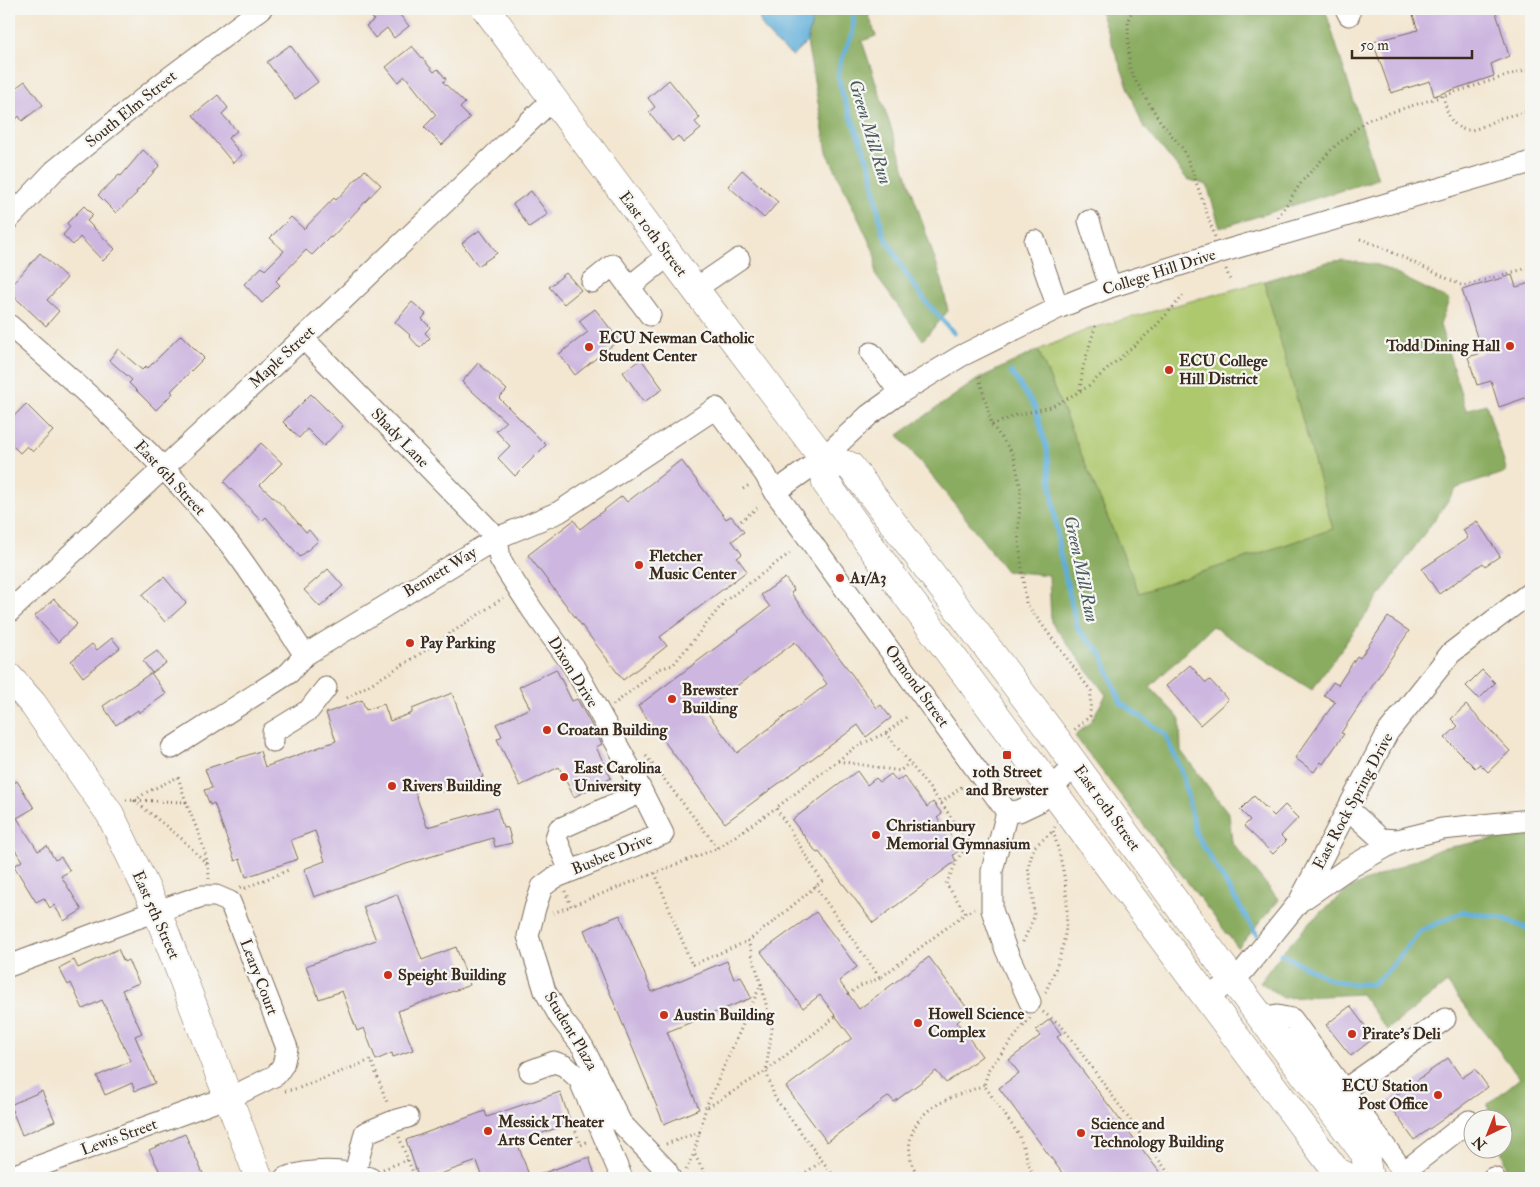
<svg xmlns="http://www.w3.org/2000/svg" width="1540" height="1187" font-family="'IM FELL Double Pica',serif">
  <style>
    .green { fill: #aec86e; stroke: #747946 }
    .forest { fill: #8aac61; stroke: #626b40 }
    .water { fill: #5faed9; stroke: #4d6c7c }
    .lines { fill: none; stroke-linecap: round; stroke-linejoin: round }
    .stream { stroke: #5faed9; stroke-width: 5 }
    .building { fill: #cdb7e0; fill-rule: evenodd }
    .minor-casing { stroke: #7b6c5d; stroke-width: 23 }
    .major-casing { stroke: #7b6c5d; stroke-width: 29 }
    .path { stroke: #7b6c5d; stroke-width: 3; stroke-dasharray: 1 4; stroke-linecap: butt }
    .minor { stroke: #fff; stroke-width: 21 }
    .major { stroke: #fff; stroke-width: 28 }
    .poi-dot { fill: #c8321e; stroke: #f6f6f2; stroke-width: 2 }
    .labels { text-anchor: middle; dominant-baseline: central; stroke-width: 4.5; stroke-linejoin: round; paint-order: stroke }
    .street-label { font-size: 16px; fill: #3b2a1e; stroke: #f6f6f2 }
    .poi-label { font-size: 16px; font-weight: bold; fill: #3b2a1e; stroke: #f6f6f2; text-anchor: start }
    .water-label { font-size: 18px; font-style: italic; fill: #48585f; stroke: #f6f6f2 }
  </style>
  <rect width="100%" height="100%" fill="#f6f6f2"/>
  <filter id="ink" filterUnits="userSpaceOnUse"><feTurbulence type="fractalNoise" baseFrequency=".02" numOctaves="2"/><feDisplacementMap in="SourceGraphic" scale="10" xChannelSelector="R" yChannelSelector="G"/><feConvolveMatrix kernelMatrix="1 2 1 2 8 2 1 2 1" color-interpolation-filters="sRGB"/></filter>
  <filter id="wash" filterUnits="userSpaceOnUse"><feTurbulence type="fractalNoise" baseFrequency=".0096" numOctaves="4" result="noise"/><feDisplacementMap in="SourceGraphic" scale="20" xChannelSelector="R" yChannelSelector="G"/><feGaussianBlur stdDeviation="1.12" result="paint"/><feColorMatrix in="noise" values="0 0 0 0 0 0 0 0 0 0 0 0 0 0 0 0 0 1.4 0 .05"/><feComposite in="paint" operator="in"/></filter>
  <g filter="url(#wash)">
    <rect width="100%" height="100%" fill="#f3e7d2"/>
    <path class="green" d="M1264,281L1333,529L1139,593L1038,350L1089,329Z"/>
    <path class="forest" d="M815,9H880L868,13L876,36L862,41L942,281L948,311L923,340L876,276L875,254L827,152L807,42Z
      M1099,9H1325L1378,179L1220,228L1207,185L1187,179L1142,124Z
      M1343,260L1378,265L1449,300L1440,325L1466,410L1486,404L1507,472L1457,488L1312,690L1212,626L1150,687L1180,719L1181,751L1229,814L1232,842L1279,900L1238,948L1075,736L1091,721L1106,695L1051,622L1049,575L1006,571L954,503L898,435L978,379L1038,350L1139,593L1333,529L1264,281L1327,262Z
      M1521,834H1531V1178H1510L1501,1150L1502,1120L1492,1119L1487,1105L1520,1078L1447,983L1387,1030L1361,994L1283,998L1260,982L1281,954L1312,920L1349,889L1440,849Z"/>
    <path class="water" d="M757,9H815L807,42L793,56C775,42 761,33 757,9Z"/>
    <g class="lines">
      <path class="stream" d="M854,9L853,32L841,61L838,74L842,93L871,169L882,231L906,274L927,303L954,333
        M1011,372L1035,407L1047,449L1059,550L1078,630L1101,653L1121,703L1165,734L1182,772L1196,834L1257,935
        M1281,954L1331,980L1352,984H1373L1391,967L1422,930L1463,912L1500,917L1531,930
        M1531,1058V1073"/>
    </g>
    <g id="blocks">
      <path class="building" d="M365,9H395L409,26L394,38L387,28L375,38L366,26L374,20Z
        M1411,9H1495L1509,56L1491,64L1494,76L1434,96L1430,81L1391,93L1373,42L1418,30Z
        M290,45L318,82L295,99L267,62Z
        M412,46L434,72L438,69L446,79L443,82L465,103L460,108L470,118L442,145L424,127L436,115L405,76L398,82L386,67Z
        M669,80L700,118L695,122L701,129L683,143L678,136L672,141L649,112L655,107L648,98Z
        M25,81L43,105L22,121L19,116L9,127V93Z
        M218,95L228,108L222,114L237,131L228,138L242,155L233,163L193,115Z
        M143,150L160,165L136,192L137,193L116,213L98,195L119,175L121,176Z
        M365,170L381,185L331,238L330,237L312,255L306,250L276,281L280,285L262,303L244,284L262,267L265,270L284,251L270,238L291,217L304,229L334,198L336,200Z
        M742,170L778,202L764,218L728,186Z
        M531,191L548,214L529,227L513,204Z
        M84,206L93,215L87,221L115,249L103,261L80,237L73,245L63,235L70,227L67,223Z
        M480,230L497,253L478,266L462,243Z
        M40,253L67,278L47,300L59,311L46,326L9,292V288Z
        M566,273L581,290L564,304L549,287Z
        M1512,275L1516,287L1531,283V396L1499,407L1491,381L1477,385L1468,357L1482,353L1462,290Z
        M412,302L426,314L422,319L430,327L425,333L430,338L420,348L409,336L410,335L395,322Z
        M595,309L619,340L575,375L559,354L588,332L579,321Z
        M181,335L204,358L171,391L173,393L156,410L129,383L132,380L109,360L118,349L142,370L146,366L148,368Z
        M641,359L663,389L644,402L623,372Z
        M478,363L507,390L499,398L546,445L515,476L498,458L510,446L496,431L506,422L462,382Z
        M311,394L343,426L324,446L307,429L299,438L283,422Z
        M26,404L53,431L33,452L27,446L20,453L9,442V421Z
        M261,443L282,463L260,485L283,506L306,532L309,530L318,541L300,557L266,517L262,521L224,482Z
        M681,460L726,519L731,516L744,532L732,541L742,554L737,558L747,571L660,637L667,646L623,680L528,555L574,520L580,529L622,496L627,502Z
        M1477,521L1500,556L1485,566L1483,563L1439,594L1422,569L1468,538L1463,530Z
        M328,569L343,586L320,607L304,590Z
        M164,577L186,603L165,622L142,595Z
        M785,578L794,590L791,593L877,708L881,705L891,718L866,737L858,725L725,823L638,706L770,607L761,595ZM795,642L827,684L737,753L705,710Z
        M54,599L77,624L58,642L35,616Z
        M1388,617L1409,631L1341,733L1344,734L1323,764L1321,762L1314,772L1295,758L1335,702L1324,695L1333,682L1338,685L1357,656L1360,658Z
        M112,638L120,648L83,677L71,661L92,644L97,650Z
        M157,651L166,663L152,673L143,661Z
        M1190,665L1206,683L1210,680L1228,700L1200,725L1166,686Z
        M556,669L572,701L577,699L602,744L596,747L611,778L574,797L559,767L520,786L497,739L502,736L496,724L530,708L519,687Z
        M1482,670L1495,683L1479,699L1466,686Z
        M151,673L166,694L139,713L138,710L116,725L103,706Z
        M452,693L483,777L442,792L439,784L415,792L427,827L497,808L503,827L508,828L512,843L495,847L493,838L406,864L314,897L304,869L325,861L315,831L291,840L298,859L246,877L240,859L235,861L214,803L210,805L204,790L212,788L205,769L260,751L265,767L336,741L326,713L362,700L366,710L384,704L390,721L412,713V709Z
        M1466,705L1510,751L1488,772L1480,764L1475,768L1445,738L1458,726L1451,719Z
        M857,771L867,785L876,778L880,782L891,774L897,781L904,776L927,807L933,802L942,814L937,818L961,849L953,855L956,861L873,923L819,852L817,853L792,820Z
        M17,781L34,808L17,818L38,851L47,846L55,860L61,857L70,871L61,876L82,910L64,921L54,905L50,908L44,898L36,902L14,866L22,861L9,840V786Z
        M1254,796L1274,816L1285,805L1298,818L1281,836L1286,841L1273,854L1244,826L1250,820L1240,810Z
        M397,894L422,960L456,947L470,985L398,1011L413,1050L393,1057L392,1053L376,1060L364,1028L357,1031L342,991L319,999L306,966L376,940L363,907Z
        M816,912L857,967L839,981L859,1009L929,957L970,1012L957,1022L982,1056L946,1083L936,1071L894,1102L889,1096L827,1142L786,1087L852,1038L820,995L803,1008L761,952Z
        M620,915L652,992L727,961L734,979L741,976L751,998L667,1032L699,1109L664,1124L584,930Z
        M118,949L124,962L128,960L139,983L122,990L142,1033L135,1036L155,1083L135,1091L132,1083L105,1095L97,1076L131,1061L102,1000L83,1009L71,983L68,985L59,968L74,960L78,968Z
        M1350,1006L1374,1038L1351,1056L1326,1025Z
        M1050,1019L1061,1034L1057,1037L1164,1178H1066L999,1088L1019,1073L1009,1060L1040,1036L1036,1030Z
        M1448,1058L1462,1078L1475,1069L1488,1087L1414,1140L1387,1102Z
        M42,1091L55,1121L22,1135L10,1105Z
        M560,1092L571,1123L517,1142L530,1178H483L477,1161L429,1178H419L406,1140L485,1111L487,1117Z
        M185,1134L205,1178H163L149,1150Z
        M589,1157L596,1178H535V1176Z"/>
    </g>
  </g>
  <g filter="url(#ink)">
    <use href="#blocks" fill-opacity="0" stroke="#7b6c5d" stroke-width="1"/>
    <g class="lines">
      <defs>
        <path id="minor" d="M1346,9L1349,15
          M9,219L54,171L165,81L261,9
          M1089,221L1110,287
          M1035,241L1058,308
          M592,282L613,265L650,315
          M629,287L669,255
          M695,289L739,259
          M9,325C86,391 164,461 228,542C256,577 279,617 305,655
          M303,338L497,538L500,559L507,571L533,611L574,667L631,770L663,834L554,878L542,887L535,908L528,936L545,991L560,1017L583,1047L621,1123L666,1170L670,1178
          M871,353L900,393
          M775,492L823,458L869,415L900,393L961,356L1058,308L1110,287L1221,252L1531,162
          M9,612L303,338L553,99
          M273,741V732L309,710L326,688
          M172,748L289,673L305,655L497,538L559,512L716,408L765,474L775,492L1007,812L1019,811L1040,801L1075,765
          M1348,809L1381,839L1398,840L1442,829L1531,820
          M1007,812L992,871V910L1006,950L1030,1002
          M570,871L556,838L559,829L642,792
          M1302,900L1347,869L1398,840
          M9,966L137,918L202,896H216L230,902L287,1048L283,1065L276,1075L242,1092L9,1177
          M1208,998L1244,970L1299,902L1388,732L1451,653L1531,592
          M1262,1019L1277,1016L1292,1019L1408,1178
          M530,1071L554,1062L565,1066L579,1079L622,1178
          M1344,1090L1445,1019
          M1404,1172L1469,1121
          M355,1173L365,1133L394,1121L408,1117
          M285,1178C310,1169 344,1169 370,1178
          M1493,1178H1494"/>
        <path id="major" d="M486,9L695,289L823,458L826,483L893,577L1336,1171L1350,1178
          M823,458L850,466L1054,736L1232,979L1365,1154L1369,1178
          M9,677L33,704L110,814L157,911L259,1178"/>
      </defs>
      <use href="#minor" class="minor-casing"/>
      <use href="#major" class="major-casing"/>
      <path class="path" d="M1133,9L1128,20L1129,66L1134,78L1160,121L1183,149L1192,170L1215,237
        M1443,96C1445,103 1447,112 1450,118C1465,141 1483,125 1501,118C1511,115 1521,113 1531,111
        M1278,217L1303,180L1333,148L1367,120L1531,68
        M1360,239L1379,246L1463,286L1531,267
        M1226,269L1230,280
        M979,377L992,425L1014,455L1021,490L1018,533L1026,603L1091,691L1090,716L1074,730
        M1080,390L1083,367L1096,324
        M992,425L1017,415L1051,407L1086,388L1154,328L1184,295
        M743,489L751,484
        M737,524L757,508
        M347,698L414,658L503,598
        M613,705L659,669L673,665L725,601L790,553
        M886,733L941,803L970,844L960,855L946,884L966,913L974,909
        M646,756L718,848
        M838,761L900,771L909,763
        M126,800L186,802C195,826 209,853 209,879
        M186,802L178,777L145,793L135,801L182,839L209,866
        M941,803L964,785
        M655,873L692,965L748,941
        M815,886L880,978L966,913
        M240,887L245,888L291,869
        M565,891L571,906L718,848L776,808
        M553,913L571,906
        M1023,942L1034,917L1033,898L1028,867L1034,847L1053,831
        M761,984L772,1028L766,1071L775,1098L835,1178
        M1045,992C1075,934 1071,891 1053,831L1055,827
        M848,994L860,986L880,978
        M1043,1012L1061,1025L1172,1178
        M1030,1018L989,1069L984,1085L1019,1135L1034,1178
        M285,1091L299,1088L371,1060L388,1105
        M708,1107L766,1071L836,1016
        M572,1122L581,1145L587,1142
        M399,1137L415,1178
        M666,1144L700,1132
        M383,1169L408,1160
        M686,1170L694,1153
        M707,1178L694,1153L706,1107L761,984L748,941L773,922L822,881L776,808L857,746L886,733L908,716
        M798,1178L822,1161
        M919,1178C912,1166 907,1151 911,1137C919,1104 956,1097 984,1085"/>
      <use href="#minor" class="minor"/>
      <use href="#major" class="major"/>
    </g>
  </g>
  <g class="poi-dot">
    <circle cx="1510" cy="346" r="5"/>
    <circle cx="589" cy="347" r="5"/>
    <circle cx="1169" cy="370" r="5"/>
    <circle cx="639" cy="565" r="5"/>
    <circle cx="840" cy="578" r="5"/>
    <circle cx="410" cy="643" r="5"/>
    <circle cx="672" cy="699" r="5"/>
    <circle cx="547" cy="730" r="5"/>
    <rect x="1002" y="750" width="10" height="10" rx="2.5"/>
    <circle cx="564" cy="777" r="5"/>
    <circle cx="392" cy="786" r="5"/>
    <circle cx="876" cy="835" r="5"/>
    <circle cx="388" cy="975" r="5"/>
    <circle cx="664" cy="1015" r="5"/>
    <circle cx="918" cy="1023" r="5"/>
    <circle cx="1352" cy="1034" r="5"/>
    <circle cx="1438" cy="1095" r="5"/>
    <circle cx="488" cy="1131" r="5"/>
    <circle cx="1081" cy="1133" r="5"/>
  </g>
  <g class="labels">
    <g class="street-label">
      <text transform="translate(131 109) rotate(-39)">South Elm Street</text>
      <text transform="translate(653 234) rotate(53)">East 10th Street</text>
      <text transform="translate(1159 272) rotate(-18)">College Hill Drive</text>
      <text transform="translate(282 357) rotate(-43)">Maple Street</text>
      <text transform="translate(400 438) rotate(46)">Shady Lane</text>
      <text transform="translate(170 478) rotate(47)">East 6th Street</text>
      <text transform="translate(440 572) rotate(-31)">Bennett Way</text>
      <text transform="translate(573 672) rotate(58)">Dixon Drive</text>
      <text transform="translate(917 686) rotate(54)">Ormond Street</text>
      <text transform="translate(1353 801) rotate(-62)">East Rock Spring Drive</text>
      <text transform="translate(1107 808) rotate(54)">East 10th Street</text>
      <text transform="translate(612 854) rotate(-22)">Busbee Drive</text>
      <text transform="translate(156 915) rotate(66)">East 5th Street</text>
      <text transform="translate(259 977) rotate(69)">Leary Court</text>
      <text transform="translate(571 1031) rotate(59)">Student Plaza</text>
      <text transform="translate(119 1137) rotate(-20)">Lewis Street</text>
    </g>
    <g class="poi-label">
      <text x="599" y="338">ECU Newman Catholic<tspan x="599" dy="18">Student Center</tspan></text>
      <text x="1500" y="346" text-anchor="end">Todd Dining Hall</text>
      <text x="1179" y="361">ECU College<tspan x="1179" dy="18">Hill District</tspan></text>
      <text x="649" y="556">Fletcher<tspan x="649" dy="18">Music Center</tspan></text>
      <text x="850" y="578">A1/A3</text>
      <text x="420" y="643">Pay Parking</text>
      <text x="682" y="690">Brewster<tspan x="682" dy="18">Building</tspan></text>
      <text x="557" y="730">Croatan Building</text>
      <text x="574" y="768">East Carolina<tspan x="574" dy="18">University</tspan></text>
      <text x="1007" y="772" text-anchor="middle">10th Street<tspan x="1007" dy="18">and Brewster</tspan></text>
      <text x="402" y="786">Rivers Building</text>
      <text x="886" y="826">Christianbury<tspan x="886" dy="18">Memorial Gymnasium</tspan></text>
      <text x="398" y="975">Speight Building</text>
      <text x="928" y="1014">Howell Science<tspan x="928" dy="18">Complex</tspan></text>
      <text x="674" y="1015">Austin Building</text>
      <text x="1362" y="1034">Pirate's Deli</text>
      <text x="1428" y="1086" text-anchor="end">ECU Station<tspan x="1428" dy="18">Post Office</tspan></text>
      <text x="498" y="1122">Messick Theater<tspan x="498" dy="18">Arts Center</tspan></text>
      <text x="1091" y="1124">Science and<tspan x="1091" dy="18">Technology Building</tspan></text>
    </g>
    <g class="water-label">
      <text transform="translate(870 132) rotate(73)">Green Mill Run</text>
      <text transform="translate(1081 569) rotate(78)">Green Mill Run</text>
    </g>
  </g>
  <rect width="1540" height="1187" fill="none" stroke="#f6f6f2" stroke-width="30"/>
  <g transform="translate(1488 1134) rotate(223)"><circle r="24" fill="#f6f6f2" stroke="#aba49d"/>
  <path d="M0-4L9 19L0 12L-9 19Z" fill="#c8321e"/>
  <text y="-8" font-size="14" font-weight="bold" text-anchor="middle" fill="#3b2a1e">N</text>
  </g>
  <path d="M1352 50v8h120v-8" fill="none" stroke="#3b2a1e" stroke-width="2.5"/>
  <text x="1360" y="50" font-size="15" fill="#3b2a1e" stroke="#f6f6f2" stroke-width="4" paint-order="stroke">50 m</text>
</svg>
